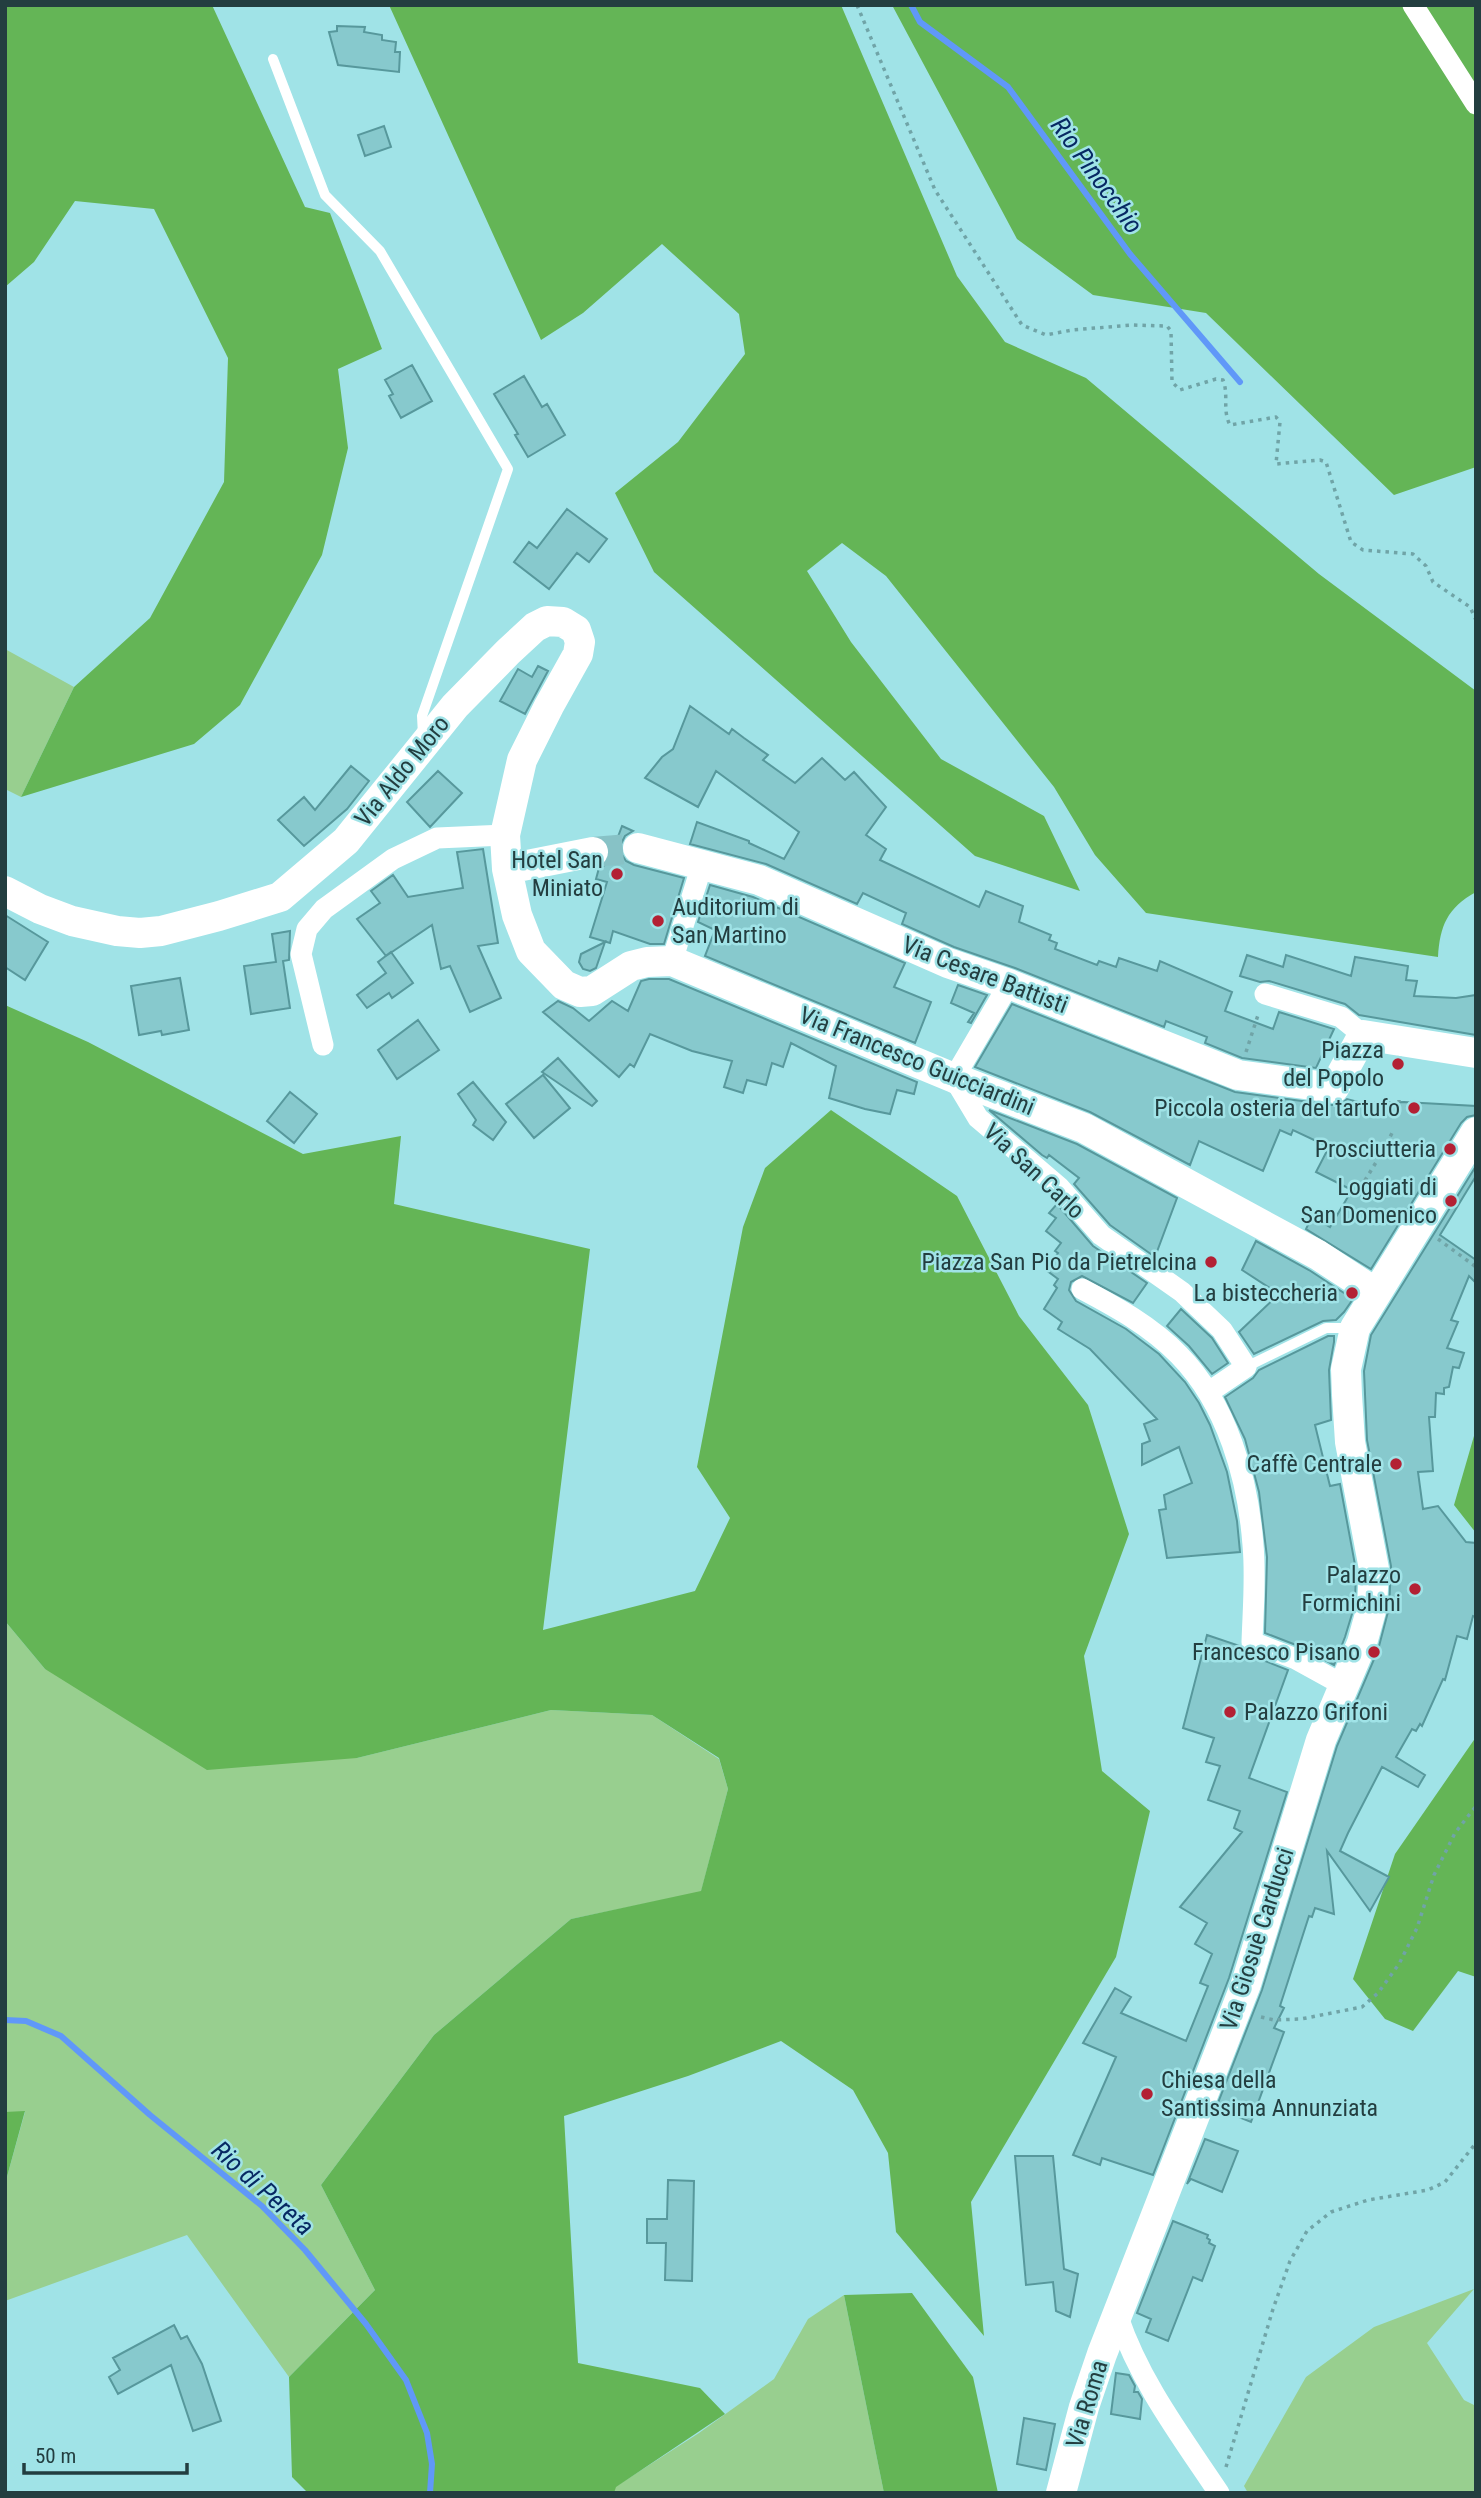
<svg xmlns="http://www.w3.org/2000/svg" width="1481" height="2498" font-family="'Roboto Condensed',sans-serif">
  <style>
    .green { fill: #98cf8f }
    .forest { fill: #64b556 }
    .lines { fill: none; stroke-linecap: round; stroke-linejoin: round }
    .stream { stroke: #6098f8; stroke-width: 6 }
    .building { fill: #87c9cd; stroke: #57989c; stroke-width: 2 }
    .secondary-tunnel { stroke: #87c2c6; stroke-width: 30; stroke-dasharray: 30 15; stroke-linecap: butt }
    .path { stroke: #70a4a7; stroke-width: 3.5; stroke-dasharray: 3.5 5; stroke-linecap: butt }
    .lane { stroke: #fff; stroke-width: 10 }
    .street { stroke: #fff; stroke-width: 21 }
    .secondary { stroke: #fff; stroke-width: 30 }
    .poi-dot { fill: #b32134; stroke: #a0e3e7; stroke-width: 2.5 }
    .labels { text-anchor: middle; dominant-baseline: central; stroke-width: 5; stroke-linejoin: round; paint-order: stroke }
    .street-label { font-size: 24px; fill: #233e40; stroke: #a0e3e7 }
    .poi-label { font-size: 24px; fill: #233e40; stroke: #a0e3e7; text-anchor: end }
    .water-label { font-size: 26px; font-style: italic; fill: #072963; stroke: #a0e3e7 }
  </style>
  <rect width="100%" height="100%" fill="#a0e3e7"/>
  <path class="green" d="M5,649L74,687L21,797L5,789Z
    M5,1621L45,1669L357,1758L551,1710L652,1715L719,1759L728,1789L701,1892L571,1919L434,2035L321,2185L375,2290L289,2377L187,2235L5,2301V2184L25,2112H5Z
    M1474,2289L1427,2343L1464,2400L1476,2406V2493H1248L1244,2486L1306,2377L1374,2327Z
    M844,2295L884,2493H614L615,2487L699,2433L774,2379L808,2319Z"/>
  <path class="forest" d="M5,5H212L305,207L330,213L382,349L338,369L348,448L322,555L240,705L194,744L21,797L74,687L150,618L224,482L228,358L154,209L75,201L34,262L5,287Z
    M389,5H841L957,276L1005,342L1086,378L1319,574L1476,691V892C1447,908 1440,926 1438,957L1146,913L1095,855L1054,787L886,576L842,543L807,571L851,642L941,759L1044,816L1080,891L975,856L654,572L615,493L678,442L745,354L739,314L662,244L583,313L541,340Z
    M892,5H1476V467L1394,495L1206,313L1093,295L1017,239Z
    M5,1005L88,1042L303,1154L401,1136L394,1204L590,1249L543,1630L695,1591L730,1518L697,1467L743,1227L765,1168L831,1110L957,1196L1019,1316L1088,1405L1129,1534L1084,1656L1102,1771L1150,1811L1116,1957L971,2202L984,2336L896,2232L888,2153L853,2090L781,2041L688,2076L564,2116L578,2363L700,2388L725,2414L616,2487L614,2493H308L292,2477L289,2377L375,2290L321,2185L434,2035L571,1919L701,1891L728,1789L719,1758L652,1715L551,1710L357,1758L207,1770L45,1669L5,1621Z
    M1476,1429V1533L1454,1505Z
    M1476,1737V1977L1458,1971L1413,2031L1385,2019L1353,1979L1395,1854Z
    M25,2111L5,2184V2112Z
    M912,2293L973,2377L998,2493H884L844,2295Z"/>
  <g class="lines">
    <path class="stream" d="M911,5L920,22L1008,87L1130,254L1240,382
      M5,2020L26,2021L61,2036L150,2115L262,2206L305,2250L366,2324L406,2380L427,2433L432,2464L430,2493"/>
  </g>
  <path class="building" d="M337,26L365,27L364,32L382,35V40L396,42L395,52H400L399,72L338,65L329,32L337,31Z
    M384,126L391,147L365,156L358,135Z
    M412,365L432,401L401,418L389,396L393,394L385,380Z
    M524,376L542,407L547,404L565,435L528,457L515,435L518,434L494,394Z
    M567,509L607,539L589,562L577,553L549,589L514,562L529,542L537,548Z
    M538,666L548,671L525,714L500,701L518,669L532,677Z
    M690,706L729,734L732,729L744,738L768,755L763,760L795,783L822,758L845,780L854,772L886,807L866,835L886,849L880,860L979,907L986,891L1023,906L1019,922L1051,935L1049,940L1057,943L1055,949L1097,965L1099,961L1116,967L1119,958L1157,971L1160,961L1232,992L1225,1011L1273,1029L1279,1012L1334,1029L1316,1068L1242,1058L1205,1043L1207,1037L1166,1021L1164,1027L1015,968L954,947L902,924L906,913L863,893L857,904L766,864L690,844L697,822L749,841V843L784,859L799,832L716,771L698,807L645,778L662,757L673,749Z
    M351,766L369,781L347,809L304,846L278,820L304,797L315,810Z
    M438,771L462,793L430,827L407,802Z
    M622,826L633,831L625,836L621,844V853L626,861L634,865L684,878L664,944H650L613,931L610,943L590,937L607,882L596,879L599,868L605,865L610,857V848L604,839L616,842Z
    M483,849L498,943L478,946L501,998L470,1012L450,966L441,969L432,925L386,956L357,919L380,903L371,891L393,875L408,897L463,888L457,852Z
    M710,885L753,897L905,963L894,987L931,1002L915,1043L705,956L715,930L698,922Z
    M5,915L48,942L25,980L5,967Z
    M290,931L289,960L283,961L290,1008L251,1014L244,966L276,962L272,934Z
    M605,942L596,968L590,971L583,969L579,962L581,954Z
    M391,952L413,983L392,998L389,993L367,1008L357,995L386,973L378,962Z
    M1247,955L1283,967L1286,955L1351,976L1355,957L1408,966L1406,980L1417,981L1414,996L1456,998L1476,995V1035L1359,1015L1345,1004L1269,981L1260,982L1240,976Z
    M180,978L189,1030L162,1035L161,1031L139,1035L131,986Z
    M649,979H669L917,1082L914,1094L897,1090L890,1114L865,1109L829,1098L836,1066L791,1043L783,1067L772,1063L766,1085L747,1080L743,1093L724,1087L732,1061L692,1051L650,1034L634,1067L630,1064L619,1077L543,1012L558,1001L573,1008L589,1021L612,1001L628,1011L641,981Z
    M958,985L987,995L971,1023L968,1022L974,1013L951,1003Z
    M1012,1004L1235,1092L1332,1105L1341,1104L1347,1099L1362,1103L1404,1102L1476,1106V1115L1467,1117L1461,1123L1371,1269L1306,1229L1312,1216L1330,1227L1352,1190L1316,1172L1329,1147L1293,1130L1291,1135L1280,1130L1263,1171L1199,1141L1190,1165L1090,1112L975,1067Z
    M418,1020L439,1050L397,1079L378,1050Z
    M558,1058L597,1101L592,1106L542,1072Z
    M543,1075L570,1108L534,1138L506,1104Z
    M473,1082L506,1122L493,1140L473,1125L476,1120L458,1094Z
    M290,1092L317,1114L294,1143L267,1121Z
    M989,1110L1077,1144L1177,1198L1155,1257L1110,1225L1074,1184L1079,1178L1049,1155L1047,1158L1042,1155Z
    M1476,1166V1176L1440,1235L1476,1260V1283L1469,1276L1451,1320L1458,1322L1447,1348L1464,1353L1459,1368L1453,1367L1449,1387L1444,1388V1394L1436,1393L1435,1417H1429L1433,1471L1418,1472L1423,1509L1438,1506L1466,1542L1476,1543V1617L1473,1616L1467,1639L1457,1636L1445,1680L1443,1679L1422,1726L1420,1724L1416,1731L1412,1729L1396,1757L1425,1775L1418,1787L1382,1767L1348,1833L1340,1851L1389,1877L1370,1911L1327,1851L1334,1914L1315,1908L1312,1917L1309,1916L1280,2006L1284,2008L1274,2028L1284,2032L1251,2122L1216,2108L1262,1990L1337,1746L1378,1650L1389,1608L1391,1566L1367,1440L1364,1371L1371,1335Z
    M1057,1204L1093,1246L1147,1283L1133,1303L1082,1276L1071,1282L1069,1290L1076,1301L1126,1329L1159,1354L1185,1382L1199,1403L1210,1425L1227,1472L1237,1521L1240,1552L1167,1558L1159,1510L1166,1509L1164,1495L1192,1483L1179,1447L1142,1465V1444L1150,1441L1144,1424L1157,1419L1090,1349L1058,1329L1062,1322L1044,1309L1057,1288L1054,1285L1058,1279L1046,1270L1058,1253L1055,1251L1061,1243L1046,1231L1056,1218L1049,1213Z
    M1256,1241L1309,1270L1353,1299L1344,1312L1336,1320L1323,1321L1254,1354L1239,1332L1279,1294L1242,1270Z
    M1181,1309L1212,1338L1228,1363L1212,1374L1189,1346L1167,1326Z
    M1328,1336H1334V1342L1329,1370L1331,1420L1315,1425L1330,1486L1340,1484L1356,1570L1355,1604L1345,1637L1334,1665L1301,1647L1265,1633L1267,1557L1259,1492L1245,1439L1225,1397L1253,1378L1259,1370Z
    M1207,1635L1240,1646L1247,1654L1288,1670L1249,1778L1287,1792L1229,1978L1153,2175L1102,2158L1100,2165L1073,2155L1116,2057L1083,2043L1115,1988L1131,1997L1121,2013L1186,2041L1208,1986L1200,1983L1212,1954L1195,1944L1207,1923L1180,1907L1242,1832L1234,1828L1240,1811L1208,1800L1220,1766L1206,1762L1214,1738L1183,1728Z
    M1205,2139L1238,2151L1222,2192L1191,2179L1187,2184Z
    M1015,2156H1053L1064,2269L1078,2274L1070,2317L1056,2311L1053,2282L1026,2285Z
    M668,2180L694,2181L692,2281L665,2280L666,2243H647V2219H667Z
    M1173,2221L1208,2235L1207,2238L1210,2240L1209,2243L1215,2246L1202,2281L1193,2277L1168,2341L1146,2332L1151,2319L1137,2313Z
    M174,2325L181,2339L187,2336L202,2364L221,2421L193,2431L171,2365L118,2394L109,2377L120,2370L113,2358Z
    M1116,2373L1129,2375L1135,2386L1134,2392H1138L1142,2399L1140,2419L1111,2414Z
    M1024,2418L1055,2424L1046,2470L1017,2464Z"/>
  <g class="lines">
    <path class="secondary-tunnel" d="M593,852L638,848"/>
    <path class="path" d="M857,5L935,190L1022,325L1046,335L1072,330L1132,325L1167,326L1171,331L1172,382L1180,390L1216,379L1223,380C1229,395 1222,410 1230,425L1276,417L1280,422L1276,464L1320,460L1326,462L1351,542L1363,550L1413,554L1426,566L1433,582L1470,607L1476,620
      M1246,1052L1259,1012
      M1399,1102V1100
      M1356,1195L1383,1151L1394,1129
      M1438,1239L1476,1267
      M1261,2017L1274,2020L1301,2019L1362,2007L1378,1993L1399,1964L1417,1928L1434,1875L1455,1833L1476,1806
      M1226,2467L1273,2309L1290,2261L1307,2231L1331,2212L1368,2200L1428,2190L1445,2182L1476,2143"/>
    <path class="lane" d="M273,59L325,195L380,251L508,469L422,716L423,735
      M1252,1364L1326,1328H1352"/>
    <path class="street" d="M1413,5L1476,104
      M672,961L702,865
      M1009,984L954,1078L978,1118L1059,1187L1101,1235L1182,1292L1222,1330L1246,1367L1209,1392
      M1265,994L1341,1017L1363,1035
      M323,1045L301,954L307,929L324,909L393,859L437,838L505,835
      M1082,1289C1116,1307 1151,1326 1179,1355C1227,1404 1248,1478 1253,1545C1256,1577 1253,1610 1252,1642L1296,1659L1345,1686
      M1118,2317C1140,2382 1181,2436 1219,2493"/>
    <path class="secondary" d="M638,848L759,880L948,963L1009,984L1238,1075L1334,1088L1363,1035L1476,1053
      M507,869L593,852
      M5,891L40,909L72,921L117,931L140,933L161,931L219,916L280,897L346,841L455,706L508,652L535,627L547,621L563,622L576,630L580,642L578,654L549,706L522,760L505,835L507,869L517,915L531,951L564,985L580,992L592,991L631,966L647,962L672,961L954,1078L1084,1128L1318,1255L1376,1293
      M1061,2493L1084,2407L1102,2354L1246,1984L1321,1740L1362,1643L1372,1607L1374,1569L1350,1442L1347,1395L1346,1369L1355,1328L1476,1132"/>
  </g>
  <g class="poi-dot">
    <circle cx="617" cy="874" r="7"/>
    <circle cx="658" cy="921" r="7"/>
    <circle cx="1398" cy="1064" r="7"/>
    <circle cx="1414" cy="1108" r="7"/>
    <circle cx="1450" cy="1149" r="7"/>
    <circle cx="1451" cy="1201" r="7"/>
    <circle cx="1211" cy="1262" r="7"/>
    <circle cx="1352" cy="1293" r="7"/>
    <circle cx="1396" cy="1464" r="7"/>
    <circle cx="1415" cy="1589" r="7"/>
    <circle cx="1374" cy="1652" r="7"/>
    <circle cx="1230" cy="1712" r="7"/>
    <circle cx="1147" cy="2094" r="7"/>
  </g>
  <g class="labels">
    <g class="street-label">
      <text transform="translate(402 771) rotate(-51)">Via Aldo Moro</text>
      <text transform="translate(985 975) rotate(21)">Via Cesare Battisti</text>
      <text transform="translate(917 1061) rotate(22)">Via Francesco Guicciardini</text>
      <text transform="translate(1034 1171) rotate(43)">Via San Carlo</text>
      <text transform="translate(1257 1939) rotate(-72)">Via Giosuè Carducci</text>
      <text transform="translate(1087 2404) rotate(-73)">Via Roma</text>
    </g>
    <g class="poi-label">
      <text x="603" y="860">Hotel San<tspan x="603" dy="28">Miniato</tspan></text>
      <text x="672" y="907" text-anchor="start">Auditorium di<tspan x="672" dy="28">San Martino</tspan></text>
      <text x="1384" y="1050">Piazza<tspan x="1384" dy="28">del Popolo</tspan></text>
      <text x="1400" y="1108">Piccola osteria del tartufo</text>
      <text x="1436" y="1149">Prosciutteria</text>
      <text x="1437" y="1187">Loggiati di<tspan x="1437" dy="28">San Domenico</tspan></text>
      <text x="1197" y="1262">Piazza San Pio da Pietrelcina</text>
      <text x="1338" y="1293">La bisteccheria</text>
      <text x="1382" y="1464">Caffè Centrale</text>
      <text x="1401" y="1575">Palazzo<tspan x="1401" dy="28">Formichini</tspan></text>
      <text x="1360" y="1652">Francesco Pisano</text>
      <text x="1244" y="1712" text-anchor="start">Palazzo Grifoni</text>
      <text x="1161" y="2080" text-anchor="start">Chiesa della<tspan x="1161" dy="28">Santissima Annunziata</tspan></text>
    </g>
    <g class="water-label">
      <text transform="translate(1097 175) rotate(54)">Rio Pinocchio</text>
      <text transform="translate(263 2188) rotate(42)">Rio di Pereta</text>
    </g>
  </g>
  <rect width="1481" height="2498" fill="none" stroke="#233e40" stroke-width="14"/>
  <path d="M24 2463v10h163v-10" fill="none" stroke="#233e40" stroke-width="3.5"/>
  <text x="35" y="2463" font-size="21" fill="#233e40" stroke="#a0e3e7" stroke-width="5" paint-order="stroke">50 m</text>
</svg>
